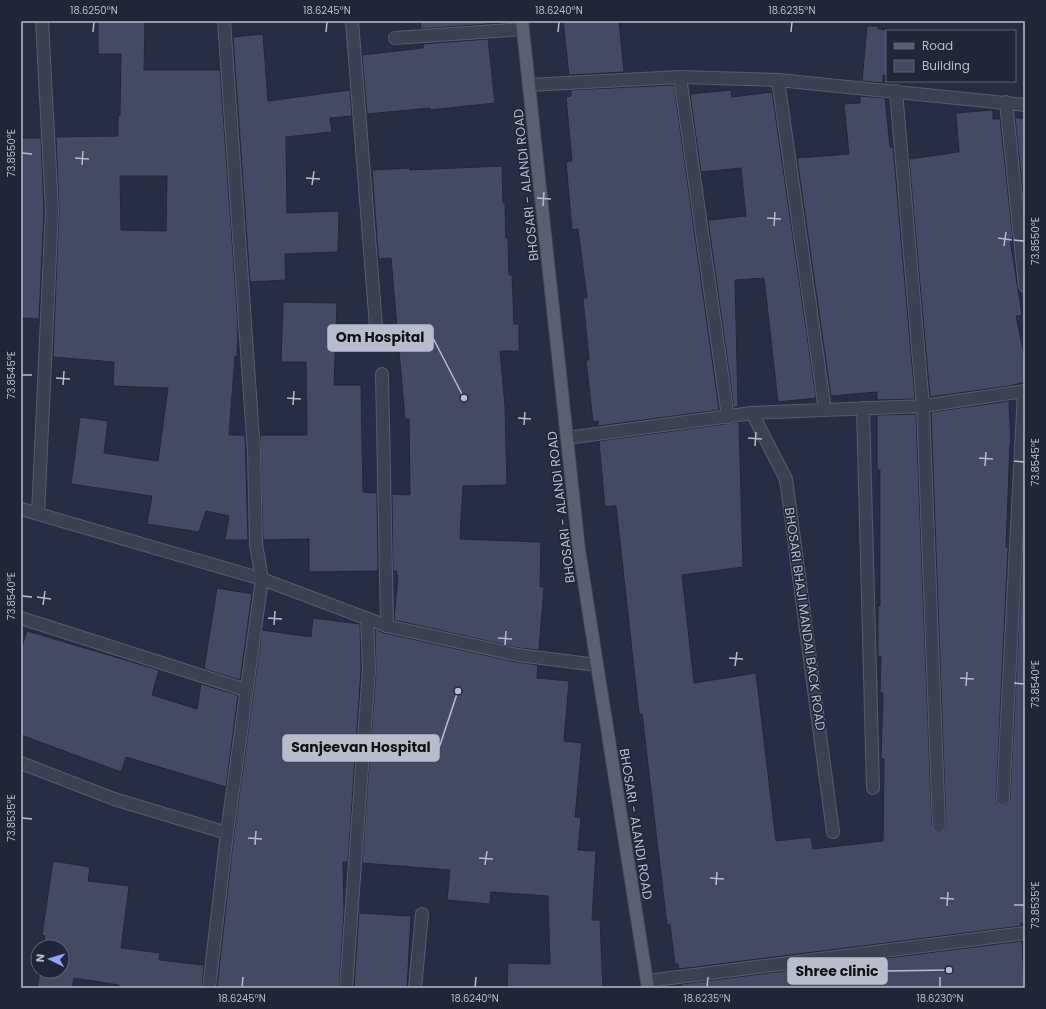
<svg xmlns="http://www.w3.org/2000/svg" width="1046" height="1009" font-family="Poppins,sans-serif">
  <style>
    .building { fill: #444a64; stroke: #22273b; fill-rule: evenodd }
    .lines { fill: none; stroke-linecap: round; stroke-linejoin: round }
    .lane-casing { stroke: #575b6e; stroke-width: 14 }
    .street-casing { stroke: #575b6e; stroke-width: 14 }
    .primary-casing { stroke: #45495d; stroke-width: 14 }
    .lane { stroke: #3c4053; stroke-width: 12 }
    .street { stroke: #3c4053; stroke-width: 12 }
    .primary { stroke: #5a5f73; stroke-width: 12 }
    .ticks { fill: none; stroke: #b9bccd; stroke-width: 1.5 }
    .labels { text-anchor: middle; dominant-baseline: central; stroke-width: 3; stroke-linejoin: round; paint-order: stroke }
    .street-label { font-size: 13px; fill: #b9bccd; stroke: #202539 }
    .leader { fill: none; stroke: #b9bccd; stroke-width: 1.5 }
    .callout-dot { fill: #b9bccd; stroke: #202539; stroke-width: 1.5 }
    .callout { fill: #b9bccd; stroke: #b9bccd; stroke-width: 1.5 }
    .callout-label { font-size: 14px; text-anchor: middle; font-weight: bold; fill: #111 }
    .neatline { fill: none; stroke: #b9bccd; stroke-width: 1.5 }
    .ticks-label { font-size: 10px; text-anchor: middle; fill: #b9bccd }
  </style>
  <rect width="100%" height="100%" fill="#272d44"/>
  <path class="building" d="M98,21H145L144,70H220L238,325L237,357L235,356L229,435H245L248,540H225L229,516L206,511L199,532L147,524L152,496L71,484L80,417L108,421L104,453L158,461L168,388L113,386L114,362L53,357L59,210L56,137L118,136V115H120L121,54H98ZM120,176H167L166,231L121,230Z
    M420,21H487V24L421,29Z
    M563,21H619L624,72L569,75Z
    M867,26H878V29L887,30V76L883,75V83L862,81Z
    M263,34L268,101L350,90L352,116L330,118L332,132L286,137L287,213L339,211L338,252L285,254L286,280L250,282L233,37Z
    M488,39L495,103L430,110V108L367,114L362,55L423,48V44Z
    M674,85L719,410L598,426V421L593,422L586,360H589L583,298H587L578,229L572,230L566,162L572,161L566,97L571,96V90Z
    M731,90L732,97L772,92L816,398L778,402L764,278L735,280L738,407L734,408L708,220L746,216L741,168L701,172L690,94Z
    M860,96L885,98L890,147H893L915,399L877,400V392L831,396L797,158L849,154L844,104L860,103Z
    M993,110V119H1000L1013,239H1010L1022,315L1016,316L1025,359V382L1009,386L930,397L909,159L959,152L956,113Z
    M1015,118H1025V213Z
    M21,138H41L44,210L39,319L21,318Z
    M502,166L503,203H505L506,238H508L509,275H512L514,324H519V351H500L505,405L507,485L463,486L460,539L541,542L540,587H544L539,650L519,648L394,620L398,575H396L397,571H393L392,494L410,495L409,419H405L391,258L379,259L378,251L372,170L410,168V170Z
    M283,302L337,303L334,385H361L363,492L377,493L378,571L309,572V539L263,540L260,435H307L306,362H281Z
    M1009,401L1011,444H1010L1006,547H1008L996,799L997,803L1002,806L1007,805L1010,799L1023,547L1025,548V924L1021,923V926L679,969L678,964H675L670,924L667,925L642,714H639L616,506L605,507L599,441L739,422L743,567L682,575L694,683L756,673L776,841L811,837L813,849L883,841L884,759H881L883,693H880L881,656H878V606H880V470H877V415L916,414L932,826L935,832L940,833L945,830L946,826L931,412Z
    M217,588L252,594L240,680L204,669Z
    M313,618L360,624L361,669L348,862H343L344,912L339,988H217L234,834L262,630L311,637Z
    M375,629L385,633L516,662L538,665L537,678L569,681L564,741L582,743L575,817H581L578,850L596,851L592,920H600L603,988H507L508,963L550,964L548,896L491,892L490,904L447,900L450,870L362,863L376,670Z
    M27,631L159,670L152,695L197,709L201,684L238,695L226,787L126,757L121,772L21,735V649Z
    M53,861L90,867L88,881L129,886L121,948L160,953L159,960L204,965L202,988H119V985L74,978L72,988H37L40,971H62V947H43L45,936L42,935Z
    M359,913L411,916L407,988H354Z
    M1022,941L1024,988H682L681,984Z"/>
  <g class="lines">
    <defs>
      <path id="lane" d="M382,374L387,626"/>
      <path id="street" d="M352,21L377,339
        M395,38L523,29
        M680,77L728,417
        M778,80L825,410
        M529,85L680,77L778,80L1025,105
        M896,91L923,406L939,826
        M1006,102L1025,286
        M863,408L873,788
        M752,413L786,479L833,832
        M567,438L752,413L923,406L1025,391
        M21,509L262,579L387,626L518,655L597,665
        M38,514L52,210L42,21
        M21,618L246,690
        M21,763L114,799L227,833
        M1003,799L1024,391
        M647,981L1025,933
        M209,988L227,833L262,579L256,544L254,452L224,21
        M346,988L369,669L367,618
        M415,988L422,914"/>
      <path id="primary" d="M522,21L579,550L648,988"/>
    </defs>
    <use href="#lane" class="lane-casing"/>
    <use href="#street" class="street-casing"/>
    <use href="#primary" class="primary-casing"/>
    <use href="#lane" class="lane"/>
    <use href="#street" class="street"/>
    <use href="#primary" class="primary"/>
  </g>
  <path class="ticks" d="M93,32L94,22M326,32L327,22M558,32L559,22M791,32L792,22M22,153L32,154M75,158L89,159M82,165L83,151M306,178L320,179M312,185L314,171M537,198L551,199M543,206L544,192M767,218L781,219M774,226L775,212M998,238L1012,240M1014,240L1024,241M1004,246L1006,232M22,375H32M56,378L70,379M63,385L64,371M287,398L301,399M293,405L294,391M518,418L531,419M524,425L525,412M748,438L762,439M755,446L756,432M979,458L993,459M1014,461L1024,462M985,466L986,452M22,596L32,597M37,597L51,599M43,605L45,591M268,618L282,619M274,625L275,611M498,638L512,639M505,645L506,631M729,658L743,659M735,666L737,652M960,678L974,679M1014,683L1024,684M966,686L967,672M22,818L32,819M248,838L262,839M255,845L256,831M479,858L493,859M485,865L487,851M710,878L724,879M716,885L717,872M940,898L954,899M1014,905H1024M947,906L948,892M242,987L243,977M475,987L476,977M707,987L708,977M940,987V977"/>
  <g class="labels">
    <g class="street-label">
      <text transform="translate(526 185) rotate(-96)">BHOSARI - ALANDI ROAD</text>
      <text transform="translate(561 507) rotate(-97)">BHOSARI - ALANDI ROAD</text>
      <text transform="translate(805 619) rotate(82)">BHOSARI BHAJI MANDAI BACK ROAD</text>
      <text transform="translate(636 824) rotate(81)">BHOSARI - ALANDI ROAD</text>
    </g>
  </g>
  <path class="leader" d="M464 398L433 338M458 691L439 748M949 970L887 971"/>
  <g class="callout-dot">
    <circle cx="464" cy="398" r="4"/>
    <circle cx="458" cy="691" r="4"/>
    <circle cx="949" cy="970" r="4"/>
  </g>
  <g class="callout">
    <rect x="328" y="325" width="105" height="26" rx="4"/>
    <rect x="283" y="735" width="156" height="26" rx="4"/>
    <rect x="788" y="958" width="99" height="26" rx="4"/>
  </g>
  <g class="callout-label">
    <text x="380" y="342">Om Hospital</text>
    <text x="361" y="752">Sanjeevan Hospital</text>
    <text x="837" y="976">Shree clinic</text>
  </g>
  <rect width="1046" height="1009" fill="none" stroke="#202539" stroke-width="44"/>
  <rect x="886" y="30" width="130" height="52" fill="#202539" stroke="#5d6174"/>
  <rect x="894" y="43" width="20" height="6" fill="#5a5f73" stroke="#5d6174"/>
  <text x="922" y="50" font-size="12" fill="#b9bccd">Road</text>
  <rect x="894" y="60" width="20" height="12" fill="#444a64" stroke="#5d6174"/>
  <text x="922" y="70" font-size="12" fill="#b9bccd">Building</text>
  <g transform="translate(50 959) rotate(275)"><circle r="19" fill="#202539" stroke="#5d6174"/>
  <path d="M0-3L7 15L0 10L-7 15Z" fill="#92a2f9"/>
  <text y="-6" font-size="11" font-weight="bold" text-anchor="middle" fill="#b9bccd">N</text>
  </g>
  <rect x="22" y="22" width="1002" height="965" class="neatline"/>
  <g class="ticks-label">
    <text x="94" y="14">18.6250°N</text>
    <text x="327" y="14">18.6245°N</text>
    <text x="559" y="14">18.6240°N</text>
    <text x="792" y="14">18.6235°N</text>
    <text transform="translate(11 153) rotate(-90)" y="4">73.8550°E</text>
    <text transform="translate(1035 241) rotate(-90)" y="4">73.8550°E</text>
    <text transform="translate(11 375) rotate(-90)" y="4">73.8545°E</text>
    <text transform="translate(1035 462) rotate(-90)" y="4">73.8545°E</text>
    <text transform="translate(11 596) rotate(-90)" y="4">73.8540°E</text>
    <text transform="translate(1035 684) rotate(-90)" y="4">73.8540°E</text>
    <text transform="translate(11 818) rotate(-90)" y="4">73.8535°E</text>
    <text transform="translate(1035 905) rotate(-90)" y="4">73.8535°E</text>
    <text x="242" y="1002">18.6245°N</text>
    <text x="475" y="1002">18.6240°N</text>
    <text x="707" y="1002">18.6235°N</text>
    <text x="940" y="1002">18.6230°N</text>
  </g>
</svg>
